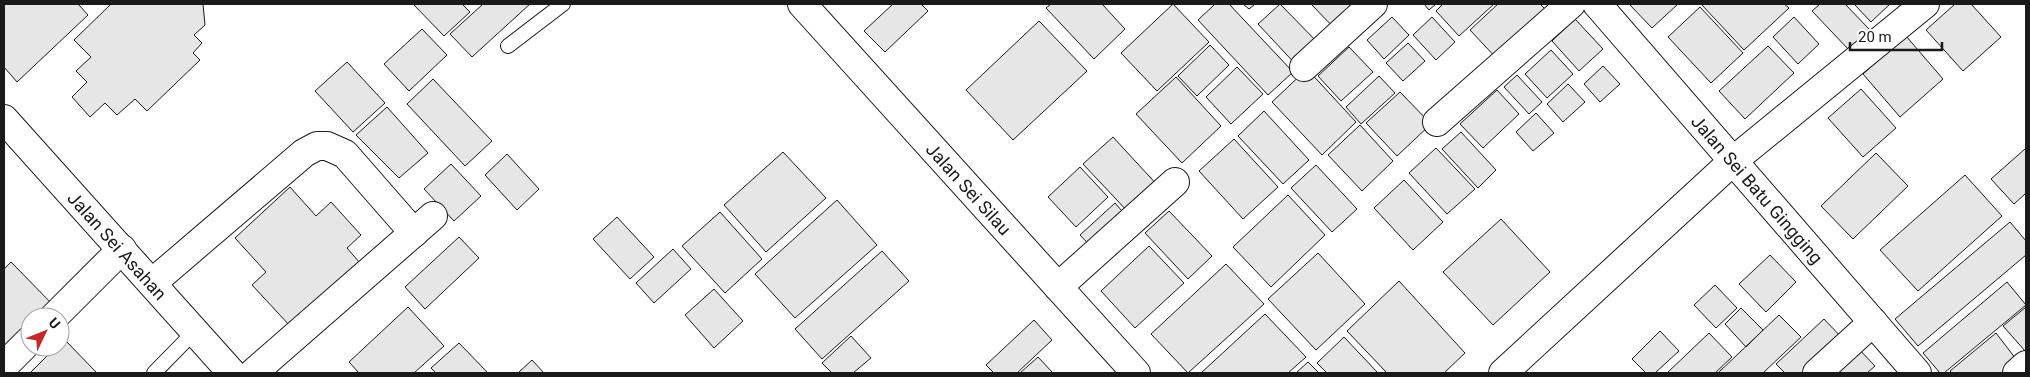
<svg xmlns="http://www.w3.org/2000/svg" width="2030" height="377" font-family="Roboto,sans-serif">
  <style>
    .building { fill: #e6e6e6; stroke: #1a1a1a }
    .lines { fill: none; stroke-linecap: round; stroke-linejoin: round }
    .lane-casing { stroke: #1a1a1a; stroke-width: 16 }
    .street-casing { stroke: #1a1a1a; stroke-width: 30 }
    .lane { stroke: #fff; stroke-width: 14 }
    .street { stroke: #fff; stroke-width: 28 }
    .labels { text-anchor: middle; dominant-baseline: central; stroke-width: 4; stroke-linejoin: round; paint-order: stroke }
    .street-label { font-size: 18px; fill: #1a1a1a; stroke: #fff }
  </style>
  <rect width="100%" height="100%" fill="#fff"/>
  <path class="building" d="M4,4H78L88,15L17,82L4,67Z
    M111,4H203L205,25L194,35L202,43L193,53L200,60L147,111L135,99L117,115L105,103L90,117L72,97L87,82L76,71L91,57L74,40Z
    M413,4H462L470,12L444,36Z
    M483,4H530L472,57L450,34Z
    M893,4H921L928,11L885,52L864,31Z
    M1051,4H1102L1125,29L1094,59L1046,8Z
    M1173,4L1209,42L1157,91L1121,53Z
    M1215,4H1229L1293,72L1268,95L1198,20Z
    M1243,4H1255L1249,9Z
    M1280,4L1322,47L1300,69L1258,24Z
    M1311,4H1361L1335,29Z
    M1424,4H1436L1429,10Z
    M1443,4H1494L1459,36L1436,11Z
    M1498,4H1540L1550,14L1499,61L1470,30Z
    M1629,4H1678L1652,28Z
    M1701,4H1784L1789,8L1744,50Z
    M1820,4H1845L1870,30L1849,50L1812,11Z
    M1854,4H1890L1871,22Z
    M1955,4H1971L2001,37L1963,71L1926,30Z
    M1700,7L1743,53L1711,83L1668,37Z
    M1392,17L1409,35L1384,59L1367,40Z
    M1432,17L1455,42L1436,60L1413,35Z
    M1794,17L1819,44L1798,64L1773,37Z
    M1575,19L1603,49L1579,71L1552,41Z
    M1039,21L1087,71L1013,140L966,90Z
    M422,29L447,55L409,91L384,64Z
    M1906,36L1943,79L1900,117L1863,74Z
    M1408,43L1425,61L1403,81L1386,63Z
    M1210,45L1229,65L1197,96L1178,76Z
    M1768,46L1794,73L1745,119L1719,91Z
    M1349,47L1373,72L1341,101L1318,76Z
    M1551,50L1573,74L1547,98L1525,74Z
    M347,62L385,103L353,132L315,91Z
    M1603,66L1620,84L1600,102L1584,84Z
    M1237,67L1263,94L1231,124L1206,97Z
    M1307,69L1356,122L1322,155L1272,102Z
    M1517,75L1542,102L1529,114L1504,87Z
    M1379,76L1395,93L1361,124L1346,107Z
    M1176,77L1221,126L1182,163L1136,114Z
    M433,79L492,141L465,166L407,104Z
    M1568,84L1585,102L1563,122L1547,104Z
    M1861,89L1896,128L1863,157L1828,118Z
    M1497,90L1519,114L1483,148L1460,124Z
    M1400,92L1431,124L1397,156L1366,123Z
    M387,107L428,153L399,178L356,135Z
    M1264,111L1309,160L1283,184L1238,136Z
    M1536,113L1554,133L1533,151L1516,132Z
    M1360,125L1393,161L1362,191L1328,155Z
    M1461,132L1496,170L1478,188L1442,149Z
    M1113,137L1160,188L1131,215L1083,164Z
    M1234,139L1278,187L1243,219L1199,171Z
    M1436,148L1475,189L1447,214L1409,173Z
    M2026,148V193L2014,204L1991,179Z
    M783,152L826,198L766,252L724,205Z
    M1876,153L1908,186L1853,239L1821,206Z
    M507,154L539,189L517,210L485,175Z
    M451,164L481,196L454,221L424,189Z
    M1316,165L1357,209L1332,232L1291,188Z
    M1080,167L1108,197L1076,227L1048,197Z
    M1965,175L2002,216L1918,291L1880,250Z
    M1404,180L1443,222L1413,250L1374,208Z
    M290,187L316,216L331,202L361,235L347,248L360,263L291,327L252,285L266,272L235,238Z
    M1288,195L1325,235L1271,287L1233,247Z
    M837,200L877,245L795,318L755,274Z
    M1115,203L1129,219L1095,251L1080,235Z
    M1169,211L1212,256L1188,279L1145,233Z
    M720,212L762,259L725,293L682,246Z
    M617,217L654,257L630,279L593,239Z
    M1501,219L1550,272L1493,325L1443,272Z
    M2010,222L2026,241V255L1918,346L1895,319Z
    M459,237L479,258L425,309L405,287Z
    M1149,246L1184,283L1135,328L1101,291Z
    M673,249L691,269L654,303L636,283Z
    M882,251L909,281L822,359L795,329Z
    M1318,253L1365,304L1316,350L1268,299Z
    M1770,255L1796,282L1766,312L1739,284Z
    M11,262L57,309L48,317H30V335L4,361V269Z
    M1226,264L1264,304L1188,373L1151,334Z
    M1399,281L1465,353L1444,373H1387L1347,331Z
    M2007,282L2026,305L1944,373H1940L1923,353Z
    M1715,285L1737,308L1716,328L1694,305Z
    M714,289L743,321L714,348L685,315Z
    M408,307L444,346L414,373H359L349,362Z
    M2026,307V352L2003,326Z
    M1741,308L1763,330L1746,347L1725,324Z
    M1265,314L1306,357L1288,373H1201Z
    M1779,315L1801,337L1763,373H1718Z
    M1824,319L1844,340L1810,373H1785L1776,364Z
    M1034,320L1052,340L1017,373H994L986,365Z
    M1660,331L1679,351L1655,373H1646L1632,359Z
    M1709,333L1732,357L1715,373H1667Z
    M1996,333L2019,363L2007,373H1952L1950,371Z
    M851,336L871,358L853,373H832L822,363Z
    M1344,337L1378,373H1327L1317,363Z
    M64,339L97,373H30L56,347H60Z
    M459,343L488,373H436L431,368Z
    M1856,346L1875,366L1867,373H1829Z
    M1038,357L1053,373H1020Z
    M532,360L544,373H518Z
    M1308,362L1319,373H1296Z"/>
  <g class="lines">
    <defs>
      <path id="lane" d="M508,46L563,4
        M154,373L194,332"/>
      <g id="street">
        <path id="s1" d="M802,4L1136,373"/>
        <path id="s2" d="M1597,4L1917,373"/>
        <path d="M1304,67L1373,4"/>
        <path id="s3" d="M4,119L232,373"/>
        <path d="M1437,122L1571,4"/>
        <path d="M152,283L304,153L317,146H327L345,154L414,233"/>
        <path d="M1058,287L1175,182"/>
        <path d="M54,317L122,249"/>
        <path d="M4,366L30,340"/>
        <path d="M253,373L433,216"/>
        <path d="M1503,373L1734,160L1925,4"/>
        <path d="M1817,373L1873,322"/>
        <path d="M2017,373L2026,365"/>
      </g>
    </defs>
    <use href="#lane" class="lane-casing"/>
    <use href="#street" class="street-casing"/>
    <use href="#lane" class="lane"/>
    <use href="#street" class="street"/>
  </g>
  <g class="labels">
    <g class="street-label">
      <text stroke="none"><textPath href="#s1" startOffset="249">Jalan Sei Silau</textPath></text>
      <text stroke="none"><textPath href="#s2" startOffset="245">Jalan Sei Batu Gingging</textPath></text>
      <text stroke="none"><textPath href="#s3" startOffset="170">Jalan Sei Asahan</textPath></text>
    </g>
  </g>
  <rect width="2030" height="377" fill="none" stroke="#1a1a1a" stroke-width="10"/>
  <g transform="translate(45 332) rotate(47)"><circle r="24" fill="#ffffff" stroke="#a3a3a3"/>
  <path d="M0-4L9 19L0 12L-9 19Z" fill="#c62828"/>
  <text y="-8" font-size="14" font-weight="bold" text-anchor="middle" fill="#1a1a1a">U</text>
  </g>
  <path d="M1850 42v8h92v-8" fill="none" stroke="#1a1a1a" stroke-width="2.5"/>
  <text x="1858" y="42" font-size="15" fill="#1a1a1a" stroke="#ffffff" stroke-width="4" paint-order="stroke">20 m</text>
</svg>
